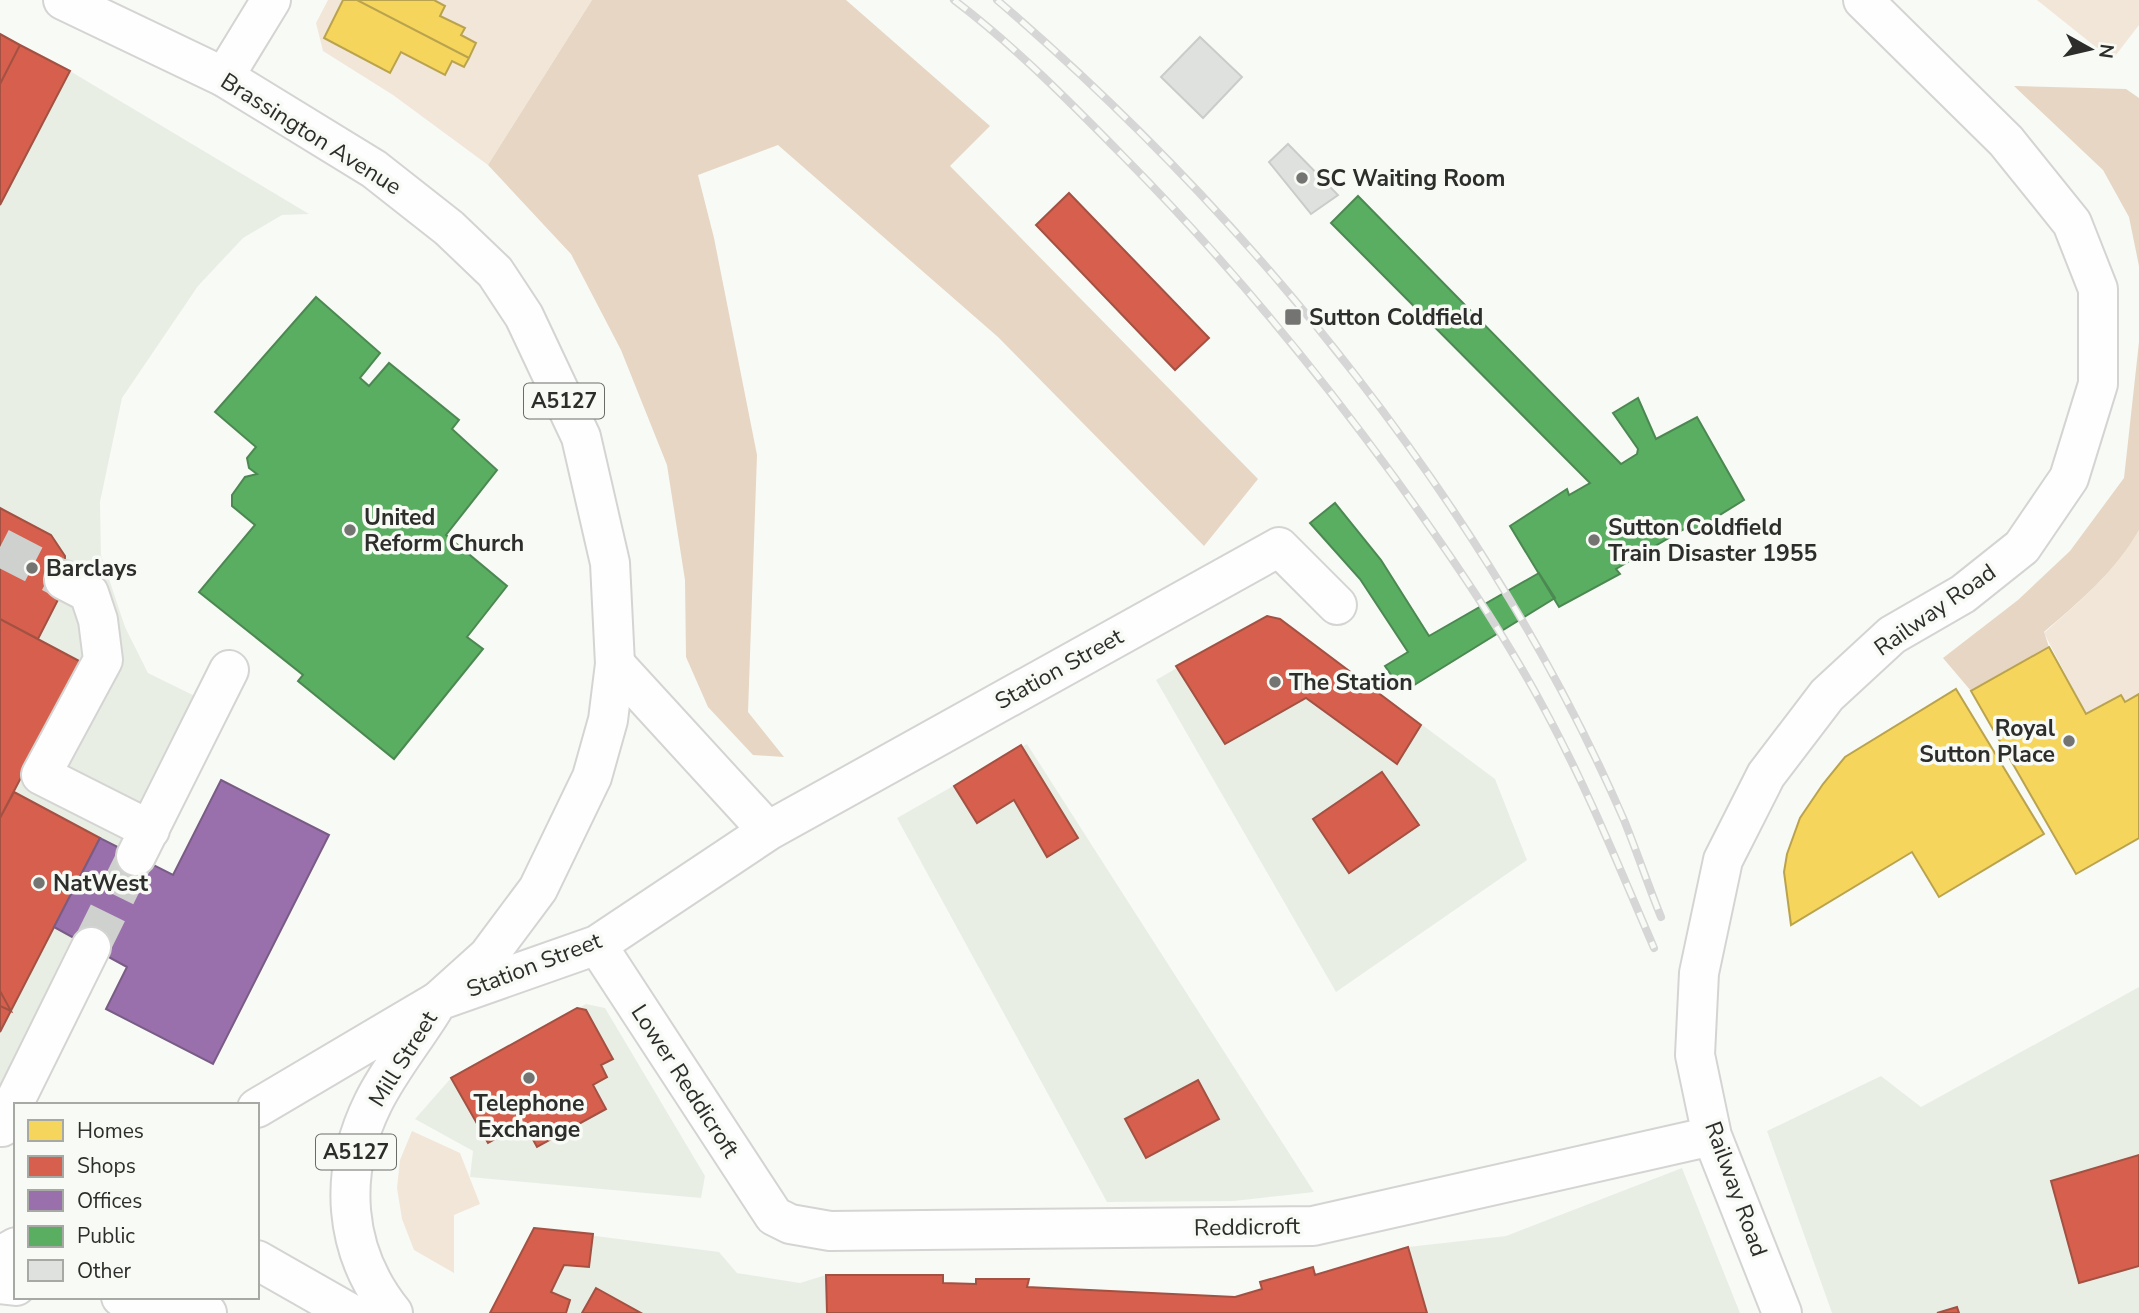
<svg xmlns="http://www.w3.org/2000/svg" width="2139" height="1313" font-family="'Nunito Sans',sans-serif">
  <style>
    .built { fill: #e9eee5 }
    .green { fill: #f2e6d8 }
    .forest { fill: #e6d6c3 }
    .homes { fill: #f6d55c; stroke: #baa34e; stroke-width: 2 }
    .shops { fill: #d6604d; stroke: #a35143; stroke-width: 2 }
    .offices { fill: #9970ab; stroke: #795c85; stroke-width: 2 }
    .public { fill: #5aae61; stroke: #4c8851; stroke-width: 2 }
    .building { fill: #dfe1df; stroke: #caccca; stroke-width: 2 }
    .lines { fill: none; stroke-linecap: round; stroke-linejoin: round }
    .minor-tunnel { stroke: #cfd1ce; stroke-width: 38; stroke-dasharray: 38 19; stroke-linecap: butt }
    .minor-casing { stroke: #d4d5d3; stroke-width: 42 }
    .major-casing { stroke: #d4d5d3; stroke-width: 42 }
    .minor { stroke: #fefefe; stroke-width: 38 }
    .major { stroke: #fefefe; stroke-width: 38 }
    .rail-casing { stroke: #d5d6d5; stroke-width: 8 }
    .rail { stroke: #f8fbf5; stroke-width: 5; stroke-dasharray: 16; stroke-linecap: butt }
    .poi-dot { fill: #747573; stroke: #f8fbf5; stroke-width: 2.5 }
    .labels { text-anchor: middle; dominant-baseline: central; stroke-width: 7; stroke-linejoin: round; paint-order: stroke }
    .shield { fill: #f8fbf5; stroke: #6a6c68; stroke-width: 2 }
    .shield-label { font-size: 21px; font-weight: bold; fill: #2d2e2c }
    .street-label { font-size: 23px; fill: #2d2e2c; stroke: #f8fbf5 }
    .poi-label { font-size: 23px; font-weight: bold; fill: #2d2e2c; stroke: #f8fbf5; text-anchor: start }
  </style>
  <rect width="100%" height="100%" fill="#f8faf6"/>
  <path class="built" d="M0,34L70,71L309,214L282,215L243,238L198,286L122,398L100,502L101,555L125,627L148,673L205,701L0,1114Z
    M1267,616L1280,619L1495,779L1527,860L1336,992L1156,680Z
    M1027,744L1314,1192L1234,1201L1107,1202L897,818Z
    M2139,987V1313H1832L1767,1131L1881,1076L1921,1107Z
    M586,1004L605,1008L705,1176L701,1198L470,1177L473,1151L415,1119L451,1078Z
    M1682,1168L1740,1313H490L534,1228L719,1252L737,1273L800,1283L826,1275H943L944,1283L976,1284V1279H1028V1288L1235,1297L1261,1289L1260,1282L1313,1267L1316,1274L1408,1247L1506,1236Z"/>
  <path class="green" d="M328,0H592L488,165L393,95L323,51L316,23Z
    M2037,0H2139V25L2112,60Z
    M2139,530V694L2125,702L2120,695L2086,714L2044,633C2079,602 2116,571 2139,530Z
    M412,1131L460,1153L480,1204L454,1215V1273L414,1250L402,1219L397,1188L400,1160Z"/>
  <path class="forest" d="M592,0H846L990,126L950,166L1258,479L1204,546L998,337L778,145L698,175L714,238L757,455L748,712L784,757L753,755L708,707L686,657L685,580L667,465L621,350L571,254L488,165Z
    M2014,86L2126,89L2139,98V266L2129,217L2103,170Z
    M2139,342V530C2116,571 2079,602 2044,632L2049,647L1971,691L1943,658L2018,600L2070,551L2124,478Z"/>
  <path class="homes" d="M343,0H357L469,58L464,67L452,61L445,75L401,52L390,73L324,38Z
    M357,0H434L445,6L440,16L465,28L461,35L476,43L469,58Z
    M2049,647L2086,714L2121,695L2125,702L2139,694V838L2076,874L1971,691Z
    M1956,689L2044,834L1939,897L1912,852L1791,925L1784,872L1787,854L1800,818L1823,784L1845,757Z"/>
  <path class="shops" d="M0,34L20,45L0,84Z
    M20,45L70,71L0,205V84Z
    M1069,193L1209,338L1175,370L1036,225Z
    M0,508L51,535L65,556L64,588L38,639L0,619Z
    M1267,616L1280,619L1421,725L1397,764L1306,698L1225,744L1176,666Z
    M0,619L81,662L0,818Z
    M1021,745L1078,838L1047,857L1014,800L977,823L954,786Z
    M1382,772L1419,825L1349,873L1313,819Z
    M14,792L100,838L0,1032V818Z
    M0,991L11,1011L0,1006Z
    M577,1008L586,1010L613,1059L601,1065L607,1077L593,1085L606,1109L537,1147L524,1123L488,1143L451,1078Z
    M1198,1080L1219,1119L1146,1158L1125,1119Z
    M2139,1155V1266L2079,1283L2051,1181Z
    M534,1228L593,1234L589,1267L564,1265L551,1292L570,1300L566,1313H490Z
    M1408,1247L1427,1313H827L826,1275H943V1283L976,1284V1279H1029L1027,1287L1235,1297L1262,1289L1260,1282L1313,1267L1315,1275Z
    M596,1288L641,1313H582Z
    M1957,1307L1959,1313H1937Z"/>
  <path class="offices" d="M221,780L329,835L213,1064L106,1009L127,967L54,927L100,838L173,875Z"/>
  <path class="public" d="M1358,196L1621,464L1637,454L1638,449L1613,413L1638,398L1656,439L1697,417L1744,500L1689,534L1686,528L1616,569L1620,574L1559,607L1510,526L1567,489L1569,495L1590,483L1331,223Z
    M316,297L380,353L360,378L369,386L389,363L459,420L452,429L497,470L446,535L507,586L467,637L483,649L394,759L298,681L303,675L199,592L255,525L232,506V495L245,477L257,474L249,468L247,458L256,447L215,412Z
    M1335,503L1381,560L1429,636L1539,573L1555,598L1403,692L1385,666L1408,652L1360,579L1310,523Z"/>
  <path class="building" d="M1200,37L1242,77L1203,118L1161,77Z
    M1288,144L1338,195L1311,214L1269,162Z"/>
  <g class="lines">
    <path class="minor-tunnel" d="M0,547L64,580
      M91,947L136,856"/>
    <defs>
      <path id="minor" d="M224,77L271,0
        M64,580L89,593L98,620L103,660L41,775L150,830
        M615,664L768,831
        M136,856L229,670
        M597,945L774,1216L790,1224L830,1231L1313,1226L1712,1136
        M438,1001L597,945L768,831L1279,547L1337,605
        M2,1127L91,947
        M1782,1313L1712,1136L1695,1055L1699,973L1723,860L1766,775L1827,695L1892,635L1963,594L2022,547L2069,478L2098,384V289L2072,223L2006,141L1863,0"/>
      <path id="major" d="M63,0L224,77L374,169L449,228L495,272L524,316L581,437L610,563L615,664L608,720L592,777L538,889L488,956L438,1001L257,1108
        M0,1256L16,1247
        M257,1260L350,1313
        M0,1284L16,1286
        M121,1297L207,1313
        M393,1313C343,1251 338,1174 373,1103C389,1070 414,1040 433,1009"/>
    </defs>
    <use href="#minor" class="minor-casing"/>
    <use href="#major" class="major-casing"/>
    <use href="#minor" class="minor"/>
    <use href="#major" class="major"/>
    <defs>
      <path id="rail" d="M954,0C1016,47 1071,103 1125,158C1224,258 1312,364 1395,478C1449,553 1503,631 1547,714C1588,790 1620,869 1654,948
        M997,0C1253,219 1489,510 1624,820C1637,852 1648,885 1661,917"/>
    </defs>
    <use href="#rail" class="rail-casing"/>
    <use href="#rail" class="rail"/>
  </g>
  <g class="poi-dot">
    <circle cx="1302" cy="178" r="7"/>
    <rect x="1284" y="308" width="18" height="18" rx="3.5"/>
    <circle cx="350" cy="530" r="7"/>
    <circle cx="1594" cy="540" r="7"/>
    <circle cx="32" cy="568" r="7"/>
    <circle cx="1275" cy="682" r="7"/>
    <circle cx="2069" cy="741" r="7"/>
    <circle cx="39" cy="883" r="7"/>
    <circle cx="529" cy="1078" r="7"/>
  </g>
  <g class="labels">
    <g class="shield">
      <rect x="524" y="383.5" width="80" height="35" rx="5"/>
      <rect x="316" y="1134.5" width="80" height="35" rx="5"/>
    </g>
    <g class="shield-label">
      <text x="564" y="401">A5127</text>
      <text x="356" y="1152">A5127</text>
    </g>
    <g class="street-label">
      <text transform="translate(311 134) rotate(32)">Brassington Avenue</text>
      <text transform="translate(1935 610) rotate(-35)">Railway Road</text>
      <text transform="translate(1059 669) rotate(-29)">Station Street</text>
      <text transform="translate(534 965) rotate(-21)">Station Street</text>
      <text transform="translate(403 1059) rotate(-58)">Mill Street</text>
      <text transform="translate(685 1081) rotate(57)">Lower Reddicroft</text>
      <text transform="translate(1736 1189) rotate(70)">Railway Road</text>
      <text transform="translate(1247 1227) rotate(-1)">Reddicroft</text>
    </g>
    <g class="poi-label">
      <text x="1316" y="178">SC Waiting Room</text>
      <text x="1309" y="317">Sutton Coldfield</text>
      <text x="364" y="517">United<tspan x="364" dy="26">Reform Church</tspan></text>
      <text x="1608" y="527">Sutton Coldfield<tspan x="1608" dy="26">Train Disaster 1955</tspan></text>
      <text x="46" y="568">Barclays</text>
      <text x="1289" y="682">The Station</text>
      <text x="2055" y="728" text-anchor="end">Royal<tspan x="2055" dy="26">Sutton Place</tspan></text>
      <text x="53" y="883">NatWest</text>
      <text x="529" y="1103" text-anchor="middle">Telephone<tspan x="529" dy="26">Exchange</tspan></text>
    </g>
  </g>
  <rect x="14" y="1103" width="245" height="196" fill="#f8fbf5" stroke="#a7a9a5" stroke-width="2"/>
  <rect x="28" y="1120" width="35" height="21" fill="#f6d55c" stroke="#a7a9a5" stroke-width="2"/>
  <text x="77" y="1138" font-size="21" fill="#2d2e2c">Homes</text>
  <rect x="28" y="1156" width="35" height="21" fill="#d6604d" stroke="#a7a9a5" stroke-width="2"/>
  <text x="77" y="1173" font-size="21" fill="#2d2e2c">Shops</text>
  <rect x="28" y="1190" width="35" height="21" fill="#9970ab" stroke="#a7a9a5" stroke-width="2"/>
  <text x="77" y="1208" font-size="21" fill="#2d2e2c">Offices</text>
  <rect x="28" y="1226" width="35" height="21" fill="#5aae61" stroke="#a7a9a5" stroke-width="2"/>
  <text x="77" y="1243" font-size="21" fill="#2d2e2c">Public</text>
  <rect x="28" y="1260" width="35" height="21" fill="#dfe1df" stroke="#a7a9a5" stroke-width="2"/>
  <text x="77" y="1278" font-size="21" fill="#2d2e2c">Other</text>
  <g transform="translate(2090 49) rotate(98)" stroke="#f8fbf5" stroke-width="5" paint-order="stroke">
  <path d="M0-5L12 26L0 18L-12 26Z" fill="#2d2e2c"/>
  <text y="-10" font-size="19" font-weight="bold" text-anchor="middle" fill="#2d2e2c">N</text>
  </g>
</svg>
